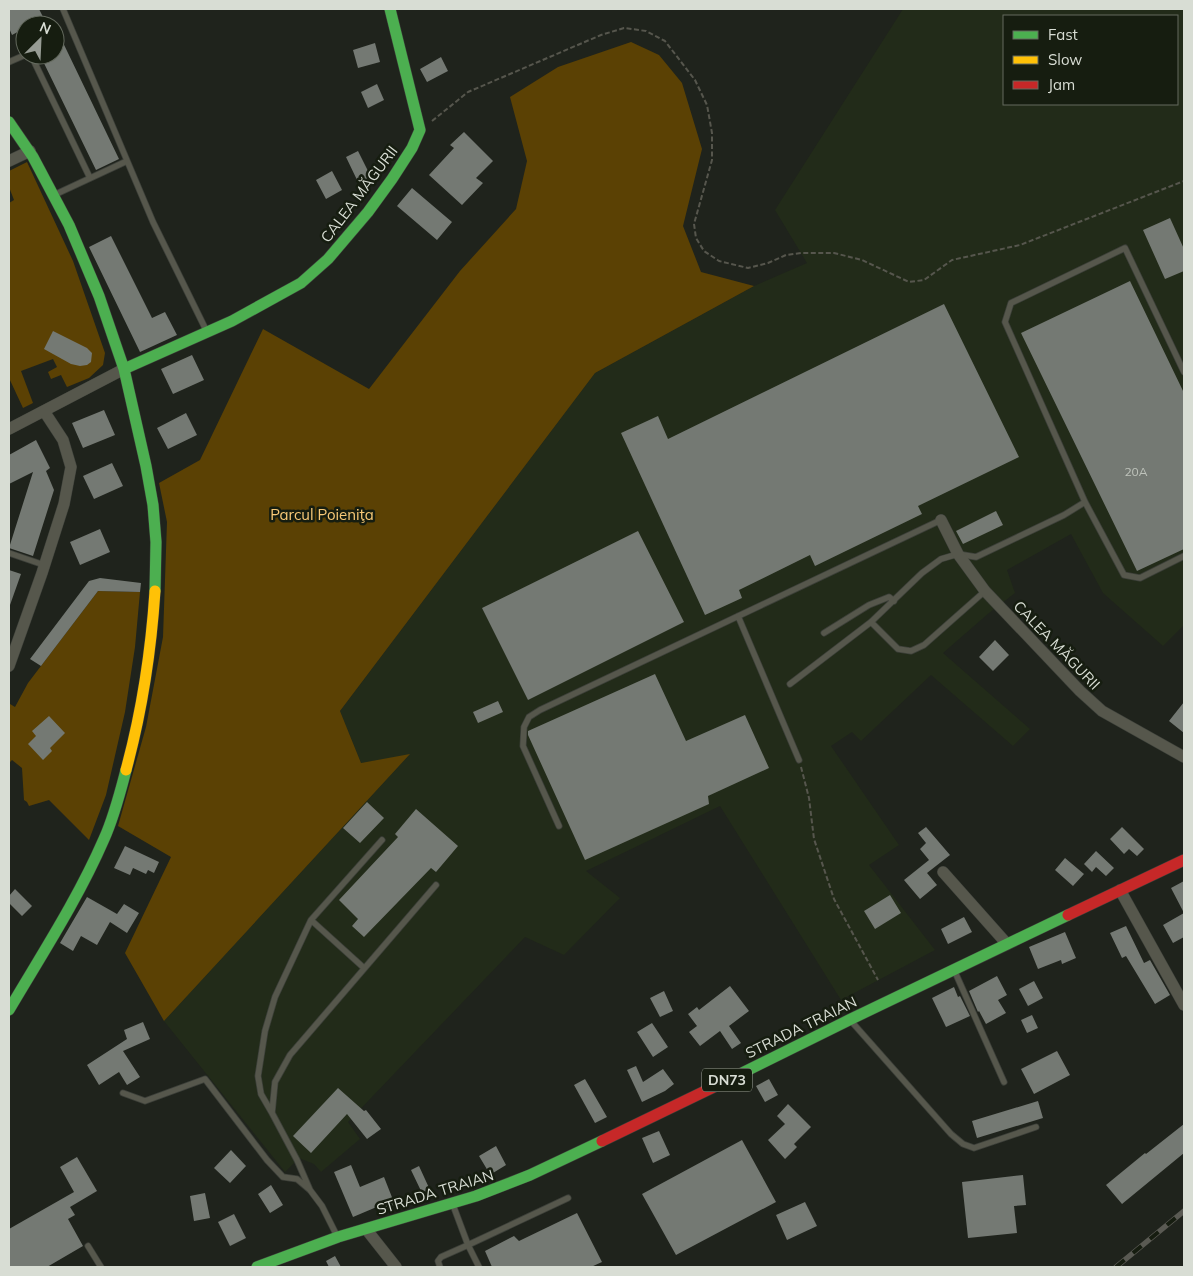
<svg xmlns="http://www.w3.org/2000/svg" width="1193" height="1276" font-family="Mulish,sans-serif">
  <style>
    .built { fill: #222b19; fill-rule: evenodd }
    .green { fill: #5b4104 }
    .building { fill: #747973 }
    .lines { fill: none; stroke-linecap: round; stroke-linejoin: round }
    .lane-casing { stroke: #3d403a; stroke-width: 7 }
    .street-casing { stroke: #3d403a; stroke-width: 12 }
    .fast-casing { stroke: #3d403a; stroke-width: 12 }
    .slow-casing { stroke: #3d403a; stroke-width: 12 }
    .jam-casing { stroke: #3d403a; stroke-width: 12 }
    .path { stroke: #56564d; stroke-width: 2; stroke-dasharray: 5 2.5; stroke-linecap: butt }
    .lane { stroke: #56574c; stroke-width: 5.5 }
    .street { stroke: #56574c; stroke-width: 11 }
    .fast { stroke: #4caf50; stroke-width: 11 }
    .slow { stroke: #ffc107; stroke-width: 11 }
    .jam { stroke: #c62828; stroke-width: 11 }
    .rail-casing { stroke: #5a5a53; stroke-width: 5.5 }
    .rail { stroke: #161d10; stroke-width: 4; stroke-dasharray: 11; stroke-linecap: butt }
    .labels { text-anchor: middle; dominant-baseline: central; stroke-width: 5; stroke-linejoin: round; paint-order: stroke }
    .number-label { font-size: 12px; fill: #bfc4bc }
    .shield { fill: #161d10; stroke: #9ea399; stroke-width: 1 }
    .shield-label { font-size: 14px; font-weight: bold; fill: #d8ddd4 }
    .street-label { font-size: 15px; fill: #d8ddd4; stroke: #161d10 }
    .park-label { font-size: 15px; fill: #f8c977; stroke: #161d10 }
  </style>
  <rect width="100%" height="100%" fill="#1f231c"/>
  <path class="built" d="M903,9H1184V625L1163,646L1103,593L1071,534L1007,570L1015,593L989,613L943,653L1030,729L1013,746L931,675L861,741L852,732L831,746L899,845L869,865L935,950L841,1000L720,806L586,871L620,898L564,955L525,937L348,1122L360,1139L321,1172L314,1164L299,1158L285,1172L164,1021L409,755L361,763L340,711L595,373L754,286L807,263L775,210ZM1004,16H1177V104H1004Z"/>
  <path class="green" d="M631,42L659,55L682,83L702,149L683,226L701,272L754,286L595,373L340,711L361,763L410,754L164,1021L125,953L171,857L118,826L146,727L163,637L167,522L159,483L200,460L263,329L369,389L460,271L516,209L527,161L510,97L558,67Z
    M27,162L73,261L105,353L103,365L89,378L67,387L61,375L51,379L48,372L57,367L53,359L21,371L33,403L23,408L9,378V203L14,200L9,187V171Z
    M98,591L140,592L135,647L125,712L106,795L89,840L49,800L29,806L27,802L24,800L22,768L12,760L9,763V707L10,704L15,707L28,683Z"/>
  <path class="building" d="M9,9H39L47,25H25V28L12,35L9,28Z
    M55,26L119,159L96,170L40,55H55Z
    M375,43L380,62L358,68L353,50Z
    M441,57L448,71L427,82L420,69Z
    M377,84L384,100L368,108L361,92Z
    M464,132L493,161L476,178L483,183L462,205L429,175L454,148L450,145Z
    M358,151L371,177L362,182H358L346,157Z
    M332,171L342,190L326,199L316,180Z
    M412,188L452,222L437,240L397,206Z
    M1170,218L1184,249V271L1165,279L1143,230Z
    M111,236L152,318L165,312L177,335L140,352L89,247Z
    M1130,281L1184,393V549L1137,571L1021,333Z
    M944,304L1019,457L918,506L922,514L815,566L810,555L739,590L742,598L705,615L621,433L658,416L668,439Z
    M53,331L87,348L92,353L91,362L87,365L80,366L71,364L44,349Z
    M192,355L204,380L173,394L161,369Z
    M104,410L115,435L83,448L72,423Z
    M186,413L197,435L168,449L157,428Z
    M36,440L50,468L46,471L54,490L33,556L9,548L33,472L9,484V455Z
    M112,463L123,486L94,499L83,476Z
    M996,511L1003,525L963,544L956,531Z
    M100,529L110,552L80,565L70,542Z
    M638,531L684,622L528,700L482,608Z
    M9,570L21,574L10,605H9Z
    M100,578L141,583L140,592L98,591L41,666L30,659L89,581Z
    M995,640L1009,655L993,671L979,657Z
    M655,674L686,741L745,715L769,768L708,796L709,804L585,860L528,735V731Z
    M498,701L503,712L478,723L473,712Z
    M1184,702V733L1169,721Z
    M49,716L65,733L50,748L52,751L43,760L28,744L36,736L32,731Z
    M367,802L384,818L360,843L343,828Z
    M416,809L458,846L436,872L431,868L364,937L352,926L358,919L339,900L398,837L395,834Z
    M926,827L950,855L927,873L937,885L920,899L904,880L929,860L920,849L926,843L918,833Z
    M1122,827L1144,849L1137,856L1129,849L1124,854L1110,839Z
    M125,846L159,862L154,873L148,870L146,874L133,868L130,875L114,868Z
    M1096,851L1114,868L1106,876L1096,867L1092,872L1084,864Z
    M1065,858L1084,874L1073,886L1055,870Z
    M1184,881V937L1173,943L1163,925L1184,913L1171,888Z
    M15,889L32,906L22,916L9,903V896Z
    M890,895L901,913L875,929L864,911Z
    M87,897L117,914L124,904L139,913L127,933L110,922L97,945L81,936L73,951L60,943Z
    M964,917L972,932L948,944L941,929Z
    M1126,926L1144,963L1150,960L1170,995L1155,1004L1126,956L1122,958L1110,933Z
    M1065,932L1076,958L1062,964L1061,960L1038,969L1029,947Z
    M997,976L1007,995L998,1000L1006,1013L986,1024L979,1011L978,1012L969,991Z
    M1034,981L1043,998L1028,1006L1019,989Z
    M730,986L749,1011L729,1026L741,1043L732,1049L720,1031L700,1046L689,1032L697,1026L688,1014L697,1007L699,1010Z
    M954,987L958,997L960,996L970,1016L946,1027L932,998Z
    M664,991L673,1011L660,1017L650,998Z
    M1032,1015L1038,1028L1027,1033L1021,1020Z
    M143,1022L150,1039L123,1051L140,1077L127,1085L119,1072L99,1085L87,1065L127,1039L124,1030Z
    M652,1023L668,1047L653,1057L637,1032Z
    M1057,1051L1070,1075L1034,1094L1021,1069Z
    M636,1066L643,1082L663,1069L674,1084L665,1091L642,1102L627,1070Z
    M585,1079L607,1117L595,1123L574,1085Z
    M769,1079L778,1095L765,1102L756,1086Z
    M338,1088L364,1111L366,1110L381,1129L367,1139L347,1114L311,1153L293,1136Z
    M1038,1101L1043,1118L977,1138L972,1121Z
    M788,1104L811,1127L794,1144L797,1147L785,1159L768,1140L785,1124L777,1116Z
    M1184,1124V1153L1122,1204L1106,1185L1145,1153L1146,1154Z
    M659,1131L670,1155L653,1163L642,1138Z
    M742,1140L776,1202L676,1255L642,1194Z
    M496,1146L506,1165L493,1173L491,1169L488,1171L479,1156Z
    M231,1150L246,1166L230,1183L214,1168Z
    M77,1157L97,1191L70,1207L75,1215L68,1219L83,1246L47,1267H9V1229L74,1192L60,1167Z
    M351,1165L360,1187L384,1177L395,1205L381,1210L379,1206L353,1217L334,1172Z
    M419,1166L430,1190L422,1193L411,1170Z
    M1023,1175L1026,1205L1014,1206L1017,1233L968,1238L962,1182Z
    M271,1185L283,1205L270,1213L258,1194Z
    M205,1193L210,1218L194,1221L190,1196Z
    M805,1202L817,1226L787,1240L776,1215Z
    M577,1213L602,1262L591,1267H492L485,1251L514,1236L519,1241Z
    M234,1214L246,1238L230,1246L218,1222Z
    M335,1256L341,1267H329L326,1261Z"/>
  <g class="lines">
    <defs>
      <path id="lane" d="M63,9L153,222L207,332
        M31,55L90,178
        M9,62L25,55
        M54,195L127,161
        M1184,372L1125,248L1011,303L1005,322L1085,502L1124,575L1140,578L1184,556
        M9,553L44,565
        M738,616L799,760
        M871,622L898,649L911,651L924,645L985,591
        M824,633L869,605L889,597L894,601
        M790,684L871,622L922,573L941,559L958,554L976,557L1064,515L1085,502
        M559,826L523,746L524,727L529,717L540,710L941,520
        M311,920L364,968
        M955,972L1004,1082
        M851,1021L951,1134L963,1144L974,1148L1036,1127
        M123,1093L145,1101L205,1079L267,1160L283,1177L297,1179L310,1190L322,1206L337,1236
        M272,1113L261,1094L258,1076L265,1031L275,997L311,920L382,840
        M310,1190L297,1160L272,1113L275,1082L290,1055L436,885
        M453,1205L468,1245L568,1198
        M88,1246L101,1267
        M440,1267L438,1261L441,1257L468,1245L479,1267"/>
      <path id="street" d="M9,161L30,151
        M9,429L124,369
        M941,520L958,554L985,591L1080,691L1102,711L1184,757
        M9,666L42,573L64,504L71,467L63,440L44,411
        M943,872L1007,944
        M1120,890L1184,1005
        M366,1229L396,1267"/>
      <path id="fast" d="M9,122L33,157L69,225L99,296L124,369L146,466L153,505L156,542L155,591
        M124,369L232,321L301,283L328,259L368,212L392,179L412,148L420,130L390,9
        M9,1010C42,954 78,899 104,839C114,817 120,793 126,770
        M726,1081L849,1020L1068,915
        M257,1267L338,1237L476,1196L530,1175L602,1141"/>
      <path id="slow" d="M126,770C142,711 151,652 155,591"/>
      <path id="jam" d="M1068,915L1184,860
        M602,1141L726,1081"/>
    </defs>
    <use href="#lane" class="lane-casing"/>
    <use href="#street" class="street-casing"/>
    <use href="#fast" class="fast-casing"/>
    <use href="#slow" class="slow-casing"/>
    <use href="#jam" class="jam-casing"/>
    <path class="path" d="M432,121L468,92L601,35L624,28L646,31L665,41L695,80L707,105L712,133V160L694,224L696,238L704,251L719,261L748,268L768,263L786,255L801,253H834L862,260L909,282L924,280L952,260L1020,245L1184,181
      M801,767L809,798L814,839L834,899L878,980"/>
    <use href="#lane" class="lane"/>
    <use href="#street" class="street"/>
    <use href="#fast" class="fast"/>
    <use href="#slow" class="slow"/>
    <use href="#jam" class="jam"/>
    <defs>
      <path id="rail" d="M1116,1267L1184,1211"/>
    </defs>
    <use href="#rail" class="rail-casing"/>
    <use href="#rail" class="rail"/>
  </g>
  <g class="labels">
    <g class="number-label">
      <text x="1136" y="471">20A</text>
    </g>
    <rect class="shield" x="702" y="1068.5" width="50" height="23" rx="4"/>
    <g class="shield-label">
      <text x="727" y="1080">DN73</text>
    </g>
    <g class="street-label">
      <text transform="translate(359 194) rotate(-53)">CALEA MĂGURII</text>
      <text transform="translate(1057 645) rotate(46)">CALEA MĂGURII</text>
      <text transform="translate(801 1027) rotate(-26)">STRADA TRAIAN</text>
      <text transform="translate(435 1192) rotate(-17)">STRADA TRAIAN</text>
    </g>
    <g class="park-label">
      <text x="322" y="514">Parcul Poieniţa</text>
    </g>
  </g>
  <rect width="1193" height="1276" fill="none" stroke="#d8ddd4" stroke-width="20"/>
  <rect x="1003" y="15" width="175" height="90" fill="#161d10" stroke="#646a5e"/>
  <rect x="1013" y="31" width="25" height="8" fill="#4caf50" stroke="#646a5e"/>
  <text x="1048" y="40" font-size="15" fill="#d8ddd4">Fast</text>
  <rect x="1013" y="56" width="25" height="8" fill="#ffc107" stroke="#646a5e"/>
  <text x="1048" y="65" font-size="15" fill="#d8ddd4">Slow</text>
  <rect x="1013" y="81" width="25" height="8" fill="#c62828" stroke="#646a5e"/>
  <text x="1048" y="90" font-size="15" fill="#d8ddd4">Jam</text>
  <g transform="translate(40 40) rotate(24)"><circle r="24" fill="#161d10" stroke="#646a5e"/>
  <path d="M0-4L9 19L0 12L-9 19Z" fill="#979c94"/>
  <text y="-8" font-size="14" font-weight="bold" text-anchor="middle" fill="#d8ddd4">N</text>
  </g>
</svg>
